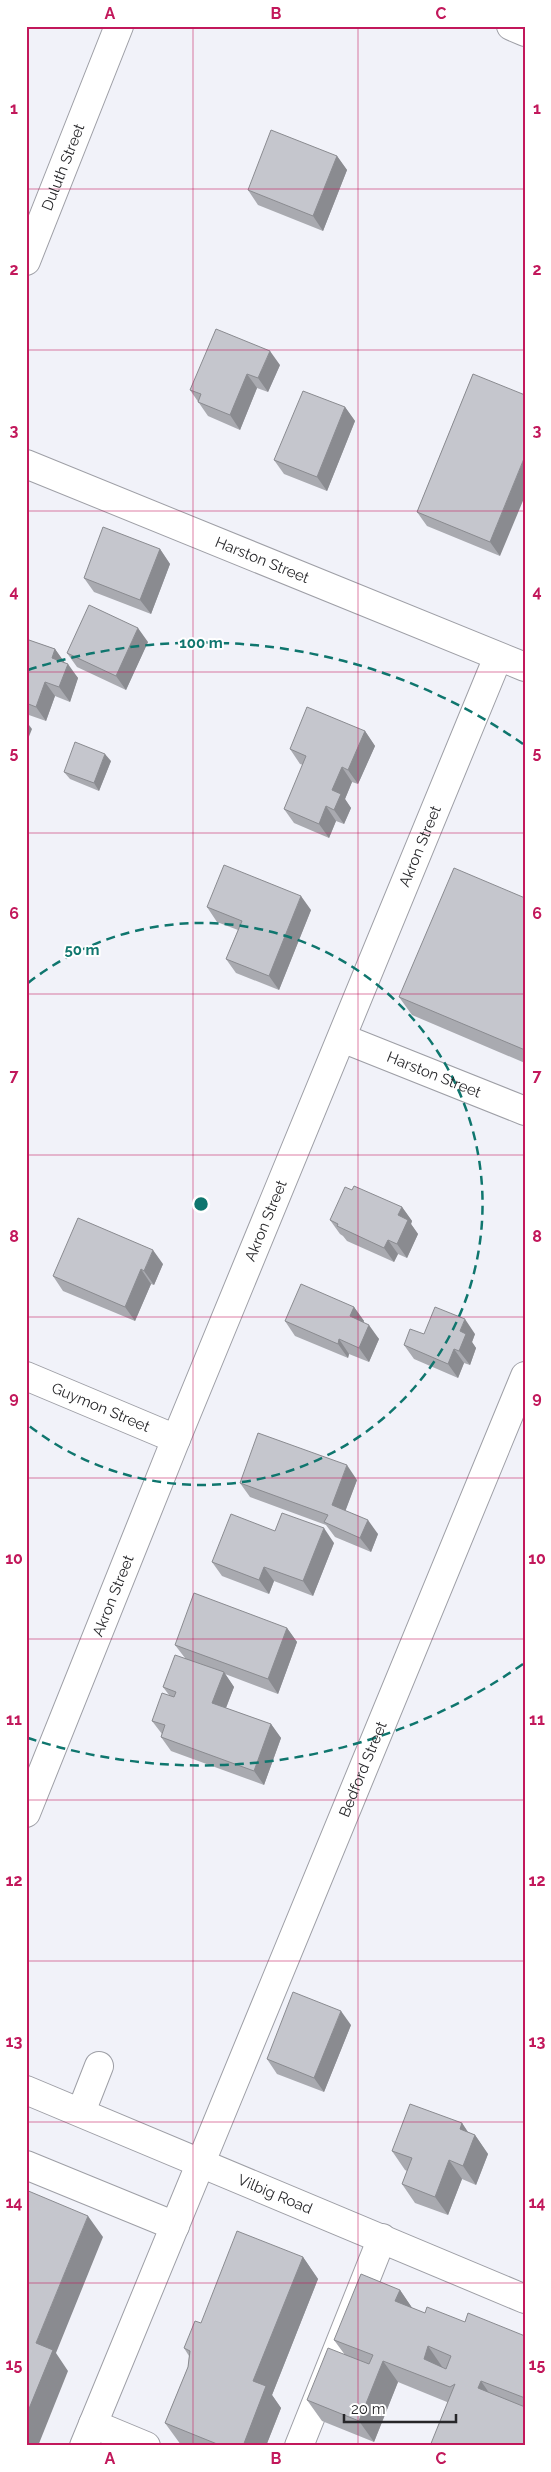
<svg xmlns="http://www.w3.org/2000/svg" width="551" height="2472" font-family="Raleway,sans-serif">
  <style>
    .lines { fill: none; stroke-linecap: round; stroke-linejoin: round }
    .minor-casing { stroke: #9e9fa6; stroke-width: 30 }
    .minor { stroke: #fff; stroke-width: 28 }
    .wall { fill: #a9aab0 }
    .shaded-wall { fill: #8a8b90 }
    .building { fill: #c5c6cd; stroke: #8a8b90; fill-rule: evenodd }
    .grid { fill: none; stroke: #c2185b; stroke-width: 1; stroke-opacity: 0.55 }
    .ring { fill: none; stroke: #0f766e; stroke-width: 2.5; stroke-dasharray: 9 6 }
    .labels { text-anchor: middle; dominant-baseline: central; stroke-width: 4; stroke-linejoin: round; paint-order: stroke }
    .street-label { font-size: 15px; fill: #27272a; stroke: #fff }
    .centre { fill: #0f766e; stroke: #fff; stroke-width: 2.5 }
    .ring-label { font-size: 15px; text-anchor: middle; font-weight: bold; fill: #0f766e; stroke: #fff; stroke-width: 4; stroke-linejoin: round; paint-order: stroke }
    .neatline { fill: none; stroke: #c2185b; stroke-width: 2 }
    .grid-label { font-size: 16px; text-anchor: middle; font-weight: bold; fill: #c2185b }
  </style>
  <rect width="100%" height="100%" fill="#f1f2f9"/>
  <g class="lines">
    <defs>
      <g id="minor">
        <path d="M511,26L525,32"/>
        <path id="s1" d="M26,261L119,26"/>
        <path id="s2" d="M26,464L525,667"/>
        <path id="s3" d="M342,1038L525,1111"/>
        <path id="s4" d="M26,1376L176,1439"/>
        <path id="s5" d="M26,1813L176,1439L498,657"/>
        <path id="s6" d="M26,2090L525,2299"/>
        <path d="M81,2112L99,2066"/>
        <path d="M26,2165L175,2226"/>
        <path d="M93,2424L146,2446"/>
        <path id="s7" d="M84,2446L525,1376"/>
        <path d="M299,2446L382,2238"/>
      </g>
    </defs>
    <use href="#minor" class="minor-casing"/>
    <use href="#minor" class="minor"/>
  </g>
  <path class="wall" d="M337,156L347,170L323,231L258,205L248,190Z
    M280,365L268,392L257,388L240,430L208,416L190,390Z
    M473,374L500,556L427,526L417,512Z
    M345,407L355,421L327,491L284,474L274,460Z
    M160,549L170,564L151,614L94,592L84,578Z
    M26,639L55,649L64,662L78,678L70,702L55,696L46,721L26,714Z
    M148,642L126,690L77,667L67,653Z
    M365,731L375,746L358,784L352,782L345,799L351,808L344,824L336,821L329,838L294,823L284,809L303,765L300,764L290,749Z
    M111,761L99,791L70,779L64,772Z
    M525,898V1063L412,1015L399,997Z
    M207,907L311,910L279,990L236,973L226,959L238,930L217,922Z
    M352,1190L402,1207L412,1221L411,1224L418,1234L407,1258L398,1254L394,1262L347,1241L343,1236L340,1234L330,1220Z
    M163,1264L154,1285L151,1284L135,1321L63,1291L53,1276Z
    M354,1307L364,1321L363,1322L379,1339L369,1362L349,1354L348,1358L295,1336L285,1321Z
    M424,1334H475L472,1342L476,1348L470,1365L464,1363L458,1378L414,1359L404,1345Z
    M357,1480L345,1511L378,1534L371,1552L335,1537L326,1525L250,1497L240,1483Z
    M275,1531L334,1543L313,1596L274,1581L269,1594L222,1576L212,1562Z
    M287,1628L297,1642L278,1694L225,1674L234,1687L226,1708L271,1724L281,1738L264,1785L171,1751L161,1737L162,1734L152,1721L169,1695L163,1687L185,1658L175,1645Z
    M351,2025L324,2092L277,2074L267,2059Z
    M462,2123L468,2132L475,2135L488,2154L476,2185L462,2179L448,2215L415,2203L402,2184L407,2171L405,2170L392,2151Z
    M303,2257L318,2279L272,2395L281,2408L266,2446H184L181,2445L165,2423L188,2367L189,2356L184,2348L201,2323Z
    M400,2290L412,2308L425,2313L525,2336V2446L447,2402L398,2382L374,2442L322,2421L307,2400L345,2355L334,2340Z"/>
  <path class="shaded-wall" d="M337,156L347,170L323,231L313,216Z
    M270,351L280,365L268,392L258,378Z
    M247,374L257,388L240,430L230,415Z
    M345,407L355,421L327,491L317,477Z
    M525,456V496L500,556L490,542Z
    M160,549L170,564L151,614L140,600Z
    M138,628L148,642L126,690L116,676Z
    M55,649L65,663L52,658Z
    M68,664L78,678L70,702L59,687Z
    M45,682L55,696L46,721L36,707Z
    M26,721L32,729L26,744Z
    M365,731L375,746L358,784L348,770Z
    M105,754L111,761L99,791L94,783Z
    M342,767L352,782L345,799L351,808L344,824L334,810L332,790Z
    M326,806L336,821L329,838L319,824Z
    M301,896L311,910L279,990L269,976Z
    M402,1207L412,1221L411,1224L418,1234L407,1258L397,1244L398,1215Z
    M388,1240L398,1254L394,1262L384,1248Z
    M153,1250L163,1264L154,1285L144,1271Z
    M141,1269L151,1284L135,1321L125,1307Z
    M354,1307L364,1321L360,1331L350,1316Z
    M465,1319L475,1334L472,1342L476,1348L470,1365L459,1351L460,1331Z
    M369,1325L379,1339L369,1362L359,1348Z
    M339,1339L349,1354L348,1358L338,1344Z
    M454,1349L464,1363L458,1378L448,1364Z
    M347,1465L357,1480L342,1520L332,1505Z
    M368,1520L378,1534L371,1552L360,1538Z
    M324,1528L334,1543L313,1596L303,1581Z
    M264,1567L274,1581L269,1594L259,1580Z
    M287,1628L297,1642L278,1694L268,1679Z
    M224,1672L234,1687L222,1718L212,1703Z
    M271,1724L281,1738L264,1785L254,1771Z
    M341,2011L351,2025L324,2092L314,2078Z
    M462,2123L473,2140L475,2135L488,2154L476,2185L463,2166L460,2129Z
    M449,2160L462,2179L448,2215L435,2197Z
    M88,2216L103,2237L56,2353L68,2371L38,2446H26V2416L36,2343Z
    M303,2257L318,2279L272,2395L281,2408L266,2446H243L253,2381Z
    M400,2290L415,2312L395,2301Z
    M428,2346L443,2368L424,2359Z
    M383,2361L398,2382L374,2442L359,2421Z
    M481,2381L496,2403L478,2388Z"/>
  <path class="building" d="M271,130L337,156L313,216L248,190Z
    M216,329L270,351L258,378L247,374L230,415L198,402L201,394L190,390Z
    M473,374L525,395V456L490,542L417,512Z
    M303,391L345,407L317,477L274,460Z
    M103,527L160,549L140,600L84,578Z
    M89,605L138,628L116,676L67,653Z
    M26,639L55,649L52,658L68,664L59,687L45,682L36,707L26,703Z
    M307,707L365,731L348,770L342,767L332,790L341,794L334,810L326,806L319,824L284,809L306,756L290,749Z
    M75,742L105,754L94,783L64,772Z
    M224,865L301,896L269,976L226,959L242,921L207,907Z
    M454,868L525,898V1050L399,997Z
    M354,1186L402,1207L398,1215L408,1220L397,1244L388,1240L384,1248L337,1226L338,1224L330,1220L345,1187L352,1190Z
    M78,1218L153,1250L144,1271L141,1269L125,1307L53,1276Z
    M301,1284L354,1307L350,1316L369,1325L359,1348L339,1339L338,1344L285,1321Z
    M435,1307L465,1319L460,1331L466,1334L459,1351L454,1349L448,1364L404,1345L410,1329L424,1334Z
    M258,1433L347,1465L332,1505L368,1520L360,1538L324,1522L328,1515L240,1483Z
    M282,1513L324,1528L303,1581L264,1567L259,1580L212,1562L231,1514L275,1531Z
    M194,1593L287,1628L268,1679L175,1645Z
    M175,1655L224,1672L212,1703L271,1724L254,1771L161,1737L165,1725L152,1721L162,1693L174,1697L176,1692L163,1687Z
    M293,1992L341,2011L314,2078L267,2059Z
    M410,2104L462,2123L460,2129L475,2135L463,2166L449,2160L435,2197L402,2184L412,2158L392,2151Z
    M26,2190L88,2216L36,2343L53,2350L26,2416Z
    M237,2231L303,2257L253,2381L266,2386L243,2446H222L165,2423L188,2367L190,2351L184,2348L195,2321L201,2323Z
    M361,2274L400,2290L395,2301L425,2313L427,2307L465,2322L468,2313L525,2336V2398L481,2381L478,2388L525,2407V2446H430L455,2384L450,2387L383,2361L359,2421L307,2400L328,2348L369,2364L373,2355L334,2340ZM428,2346L451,2356L446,2369L424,2359Z"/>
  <path class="grid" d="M193,26V2446M358,26V2446M26,189H525M26,350H525M26,511H525M26,672H525M26,833H525M26,994H525M26,1155H525M26,1317H525M26,1478H525M26,1639H525M26,1800H525M26,1961H525M26,2122H525M26,2283H525"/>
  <g class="ring">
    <path d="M28 983A281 281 0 1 1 28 1425"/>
    <path d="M523 1664A561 561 0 0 1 28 1738M28 670A561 561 0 0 1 523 744"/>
  </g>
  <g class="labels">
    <g class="street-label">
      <text stroke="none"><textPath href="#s1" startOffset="101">Duluth Street</textPath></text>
      <text stroke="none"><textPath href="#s2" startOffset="255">Harston Street</textPath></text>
      <text stroke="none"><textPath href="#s5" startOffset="1044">Akron Street</textPath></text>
      <text stroke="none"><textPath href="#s3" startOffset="99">Harston Street</textPath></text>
      <text stroke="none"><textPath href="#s5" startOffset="639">Akron Street</textPath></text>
      <text stroke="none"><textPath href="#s4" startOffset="81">Guymon Street</textPath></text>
      <text stroke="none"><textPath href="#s5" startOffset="234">Akron Street</textPath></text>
      <text stroke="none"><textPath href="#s7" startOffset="732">Bedford Street</textPath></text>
      <text stroke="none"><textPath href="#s6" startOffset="270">Vilbig Road</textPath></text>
    </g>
  </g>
  <circle cx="201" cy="1204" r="8" class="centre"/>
  <g class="ring-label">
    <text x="201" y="648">100 m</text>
    <text x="82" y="955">50 m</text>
  </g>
  <rect width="551" height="2472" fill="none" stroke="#ffffff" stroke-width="55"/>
  <path d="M344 2414v8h112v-8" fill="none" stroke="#27272a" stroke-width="2.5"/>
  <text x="351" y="2414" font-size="15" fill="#27272a" stroke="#ffffff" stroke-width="4" paint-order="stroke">20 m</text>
  <rect x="28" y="28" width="496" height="2416" class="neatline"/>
  <g class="grid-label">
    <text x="110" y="19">A</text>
    <text x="276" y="19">B</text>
    <text x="441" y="19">C</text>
    <text x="14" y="114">1</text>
    <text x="537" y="114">1</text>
    <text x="14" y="275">2</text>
    <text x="537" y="275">2</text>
    <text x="14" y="436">3</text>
    <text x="537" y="436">3</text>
    <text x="14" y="597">4</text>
    <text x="537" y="597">4</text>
    <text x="14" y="758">5</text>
    <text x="537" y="758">5</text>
    <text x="14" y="919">6</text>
    <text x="537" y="919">6</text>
    <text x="14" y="1081">7</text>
    <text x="537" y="1081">7</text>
    <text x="14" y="1242">8</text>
    <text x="537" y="1242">8</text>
    <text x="14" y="1403">9</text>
    <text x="537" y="1403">9</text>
    <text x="14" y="1564">10</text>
    <text x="537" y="1564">10</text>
    <text x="14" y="1725">11</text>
    <text x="537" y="1725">11</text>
    <text x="14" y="1886">12</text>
    <text x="537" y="1886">12</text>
    <text x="14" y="2047">13</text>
    <text x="537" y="2047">13</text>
    <text x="14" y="2208">14</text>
    <text x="537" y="2208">14</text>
    <text x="14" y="2370">15</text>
    <text x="537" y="2370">15</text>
    <text x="110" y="2464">A</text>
    <text x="276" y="2464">B</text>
    <text x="441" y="2464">C</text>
  </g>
</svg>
